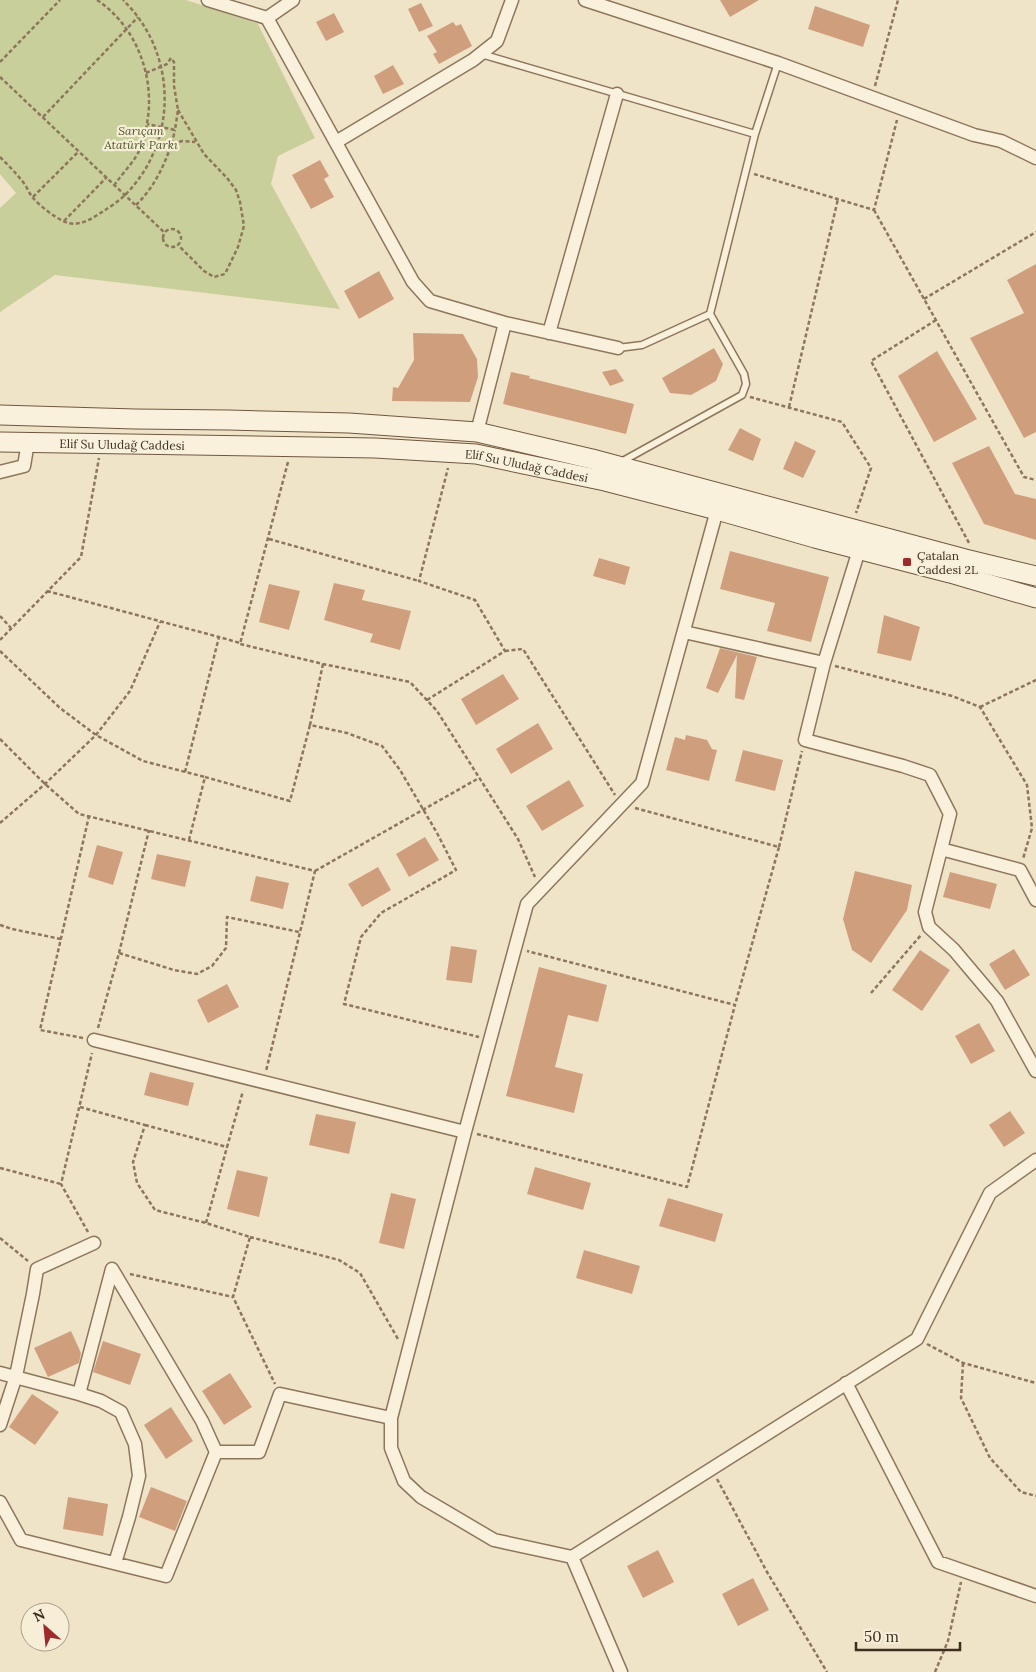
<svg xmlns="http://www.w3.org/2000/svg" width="1036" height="1672" font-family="Lora,serif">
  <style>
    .green { fill: #c9cf9b }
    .building { fill: #cf9f7d }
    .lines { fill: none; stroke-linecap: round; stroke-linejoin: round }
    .service-casing { stroke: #8d765c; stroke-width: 9 }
    .minor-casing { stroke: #8d765c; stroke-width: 15 }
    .secondary-casing { stroke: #6f573f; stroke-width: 21 }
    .path { stroke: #8d765c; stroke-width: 2.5; stroke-dasharray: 4 2.5; stroke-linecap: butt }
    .service { stroke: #faf1dc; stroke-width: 6 }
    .minor { stroke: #faf1dc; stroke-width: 12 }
    .secondary { stroke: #faf1dc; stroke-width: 19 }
    .poi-dot { fill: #9e2a2b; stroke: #f7eed8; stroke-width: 2 }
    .labels { text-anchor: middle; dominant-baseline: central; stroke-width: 4.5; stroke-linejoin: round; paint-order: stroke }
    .park-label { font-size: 12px; font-style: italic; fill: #4d5a26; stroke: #f7eed8 }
    .street-label { font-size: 12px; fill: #3d2e20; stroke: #f7eed8 }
    .poi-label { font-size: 12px; fill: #3d2e20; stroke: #f7eed8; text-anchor: start }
  </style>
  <rect width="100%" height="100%" fill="#f0e4c8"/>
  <path class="green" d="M0,0H186L246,19L258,24L315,138L278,156L271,184L340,309L55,275L0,312V208L16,193L0,174Z"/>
  <path class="building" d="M720,0H759L730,17Z
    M421,3L433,26L419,32L408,9Z
    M815,6L870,25L863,47L808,29Z
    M334,13L344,32L326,41L316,22Z
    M453,22L456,26L461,24L472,46L439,64L433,54L437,52L427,36Z
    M393,65L404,84L383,94L374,76Z
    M320,160L329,176L324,179L334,197L311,209L292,175Z
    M1036,264V432L1024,438L970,338L1024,313L1007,280Z
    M379,271L394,299L359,319L344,291Z
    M413,333L463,334L477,359L478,377L470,402L392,401L393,387L398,388L414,360Z
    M714,348L723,364L716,381L691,395L670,393L662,378Z
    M937,351L977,419L934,442L898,376Z
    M616,369L624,381L610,386L602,372Z
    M511,372L530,376L529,378L634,404L626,434L503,404Z
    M740,428L761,439L753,461L728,450Z
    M795,441L816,451L803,478L783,469Z
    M989,446L1015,494L1036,499V540L984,524L952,463Z
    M730,551L829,577L811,642L767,631L775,603L720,589Z
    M599,558L630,567L625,585L593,576Z
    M334,583L365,590L362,600L411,611L400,650L370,642L373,634L324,620Z
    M269,584L300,591L289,630L259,622Z
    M884,615L920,627L911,661L877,653Z
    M720,648L757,657L744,700L735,698L737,655L718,693L706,688Z
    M503,674L519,699L476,725L461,699Z
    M538,723L553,749L511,774L496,749Z
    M686,735L707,740L712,749L717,750L709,781L666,770L675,737L685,740Z
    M743,750L783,760L775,791L735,781Z
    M569,780L584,806L542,831L526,806Z
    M425,837L439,860L409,877L396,854Z
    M97,845L123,852L113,885L88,877Z
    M157,854L191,861L185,887L151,879Z
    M378,867L391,890L362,907L348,884Z
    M855,871L912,885L907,910L871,963L852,950L843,919Z
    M950,872L997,884L990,909L943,897Z
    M256,876L289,883L283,909L250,901Z
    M451,946L477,950L472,983L446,980Z
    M1014,949L1030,975L1005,990L989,964Z
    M920,950L950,970L922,1011L892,990Z
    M539,967L607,985L598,1022L568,1015L555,1067L583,1074L574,1113L506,1096Z
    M227,984L239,1007L208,1023L197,1000Z
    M979,1023L995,1051L971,1064L955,1036Z
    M150,1072L194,1083L188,1106L144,1095Z
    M1010,1111L1025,1133L1004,1147L989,1125Z
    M316,1114L356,1122L349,1154L309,1145Z
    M535,1167L591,1183L583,1210L527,1194Z
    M237,1170L268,1177L259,1217L227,1209Z
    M391,1193L416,1199L404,1249L379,1243Z
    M668,1198L723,1214L715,1242L659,1226Z
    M584,1250L640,1266L632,1294L576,1278Z
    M71,1331L81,1353L79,1363L48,1377L34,1348Z
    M103,1341L141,1354L130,1385L93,1372Z
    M230,1373L252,1407L224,1425L202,1391Z
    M32,1394L59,1412L35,1445L9,1427Z
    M171,1407L193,1441L166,1459L144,1425Z
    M151,1487L187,1501L175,1531L139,1517Z
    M68,1497L108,1504L103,1536L63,1529Z
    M658,1550L674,1582L643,1598L627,1566Z
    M753,1578L769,1610L738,1626L722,1594Z"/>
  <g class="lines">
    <defs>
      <path id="service" d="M481,54L755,134
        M618,348L642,345L710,314
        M621,462L742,395L746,384L744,374L710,314L755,134L778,63"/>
      <path id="minor" d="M208,0L267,18L413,282L430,301L505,323L477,432
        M585,0L778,63L974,135L1001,141L1036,158
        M267,18L293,0
        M336,142L473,60L497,41L512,0
        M505,323L618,348
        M549,333L617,94
        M0,472L24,466L28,442
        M717,510L642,783L527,904L465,1132L391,1418V1448L404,1481L421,1497L494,1540L572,1557L917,1339L990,1193L1036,1160
        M859,550L824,663L805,740L903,766L930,775L950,814L925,912L929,927L954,950L997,1001L1036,1071
        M684,632L824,663
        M941,849L1020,870L1036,900
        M94,1040L465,1132
        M112,1269L202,1421L216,1452
        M0,1373L79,1394L101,1401L121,1412L135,1444L139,1476L129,1517L115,1563
        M846,1383L938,1562L1036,1596
        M79,1394L112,1269
        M0,1425L16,1376L33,1294L37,1269L94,1243
        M0,1502L21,1540L166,1576L216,1452H259L280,1394L391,1418
        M572,1557L621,1672"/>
      <g id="secondary">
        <path d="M0,415L135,419L228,420L349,423L477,432L592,459L965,559L1036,576"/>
        <path id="s1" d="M0,442L375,448L476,454L605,481L717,510L815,538L950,573L1036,598"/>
      </g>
    </defs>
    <use href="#service" class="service-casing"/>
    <use href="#minor" class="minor-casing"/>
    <use href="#secondary" class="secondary-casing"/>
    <path class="path" d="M97,0C139,28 158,84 145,132C143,138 142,147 138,153C132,164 122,174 115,184
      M0,62L60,0
      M146,73L167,64L171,58L174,62V86L178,110L175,130L147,124
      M0,77L165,233
      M875,86L898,0
      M178,110L204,154L227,178L236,190L240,202L244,226L238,247L225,274L214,277L204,271L178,245
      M43,117L138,17
      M173,144L182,141L195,142
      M0,157C8,165 16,173 23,182C27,187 29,193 33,198C40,206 53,216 63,221C77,228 90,220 102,212C110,207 119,201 126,194C179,140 177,52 123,0
      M754,174L874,210L897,120
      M33,197L79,151
      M136,205C156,186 169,157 175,130
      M874,210L1024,477L1036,480
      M64,221L107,177
      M163 238a9 9 0 1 1 18 0a9 9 0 1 1-18 0Z
      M924,299L1036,232
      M936,320L871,361L969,543
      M750,397L842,422L871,468L856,513
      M789,407L838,199
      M288,462L240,644L323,664L410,682L437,711L518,839L535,877
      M269,539L419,581
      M47,591L219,637
      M0,616L11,628
      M0,640L81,557L99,458
      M0,651L60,708L96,735L143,761L205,777
      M505,651L523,649L615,795
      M323,664L310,725L347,733L382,746L400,770L437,833L456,870L381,913L361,937L344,1004L479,1037
      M835,666L952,696L980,707L1027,785L1032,828L1023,859
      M427,700L505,651L475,600L419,581L448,468
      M980,707L1036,680
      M0,739L45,784L79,814L315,871L266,1071
      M185,772L219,637L240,643
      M635,808L779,847L735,1005
      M0,823L45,784L96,735L130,691L160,622
      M189,840L205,777L290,801L310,725
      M779,847L802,751
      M315,871L479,778
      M0,925L12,929L61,939
      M119,953L149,830
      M871,993L921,935
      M98,1028L119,953L174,970L197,974L212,966L226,948L227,917L299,932
      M83,1038L40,1030L89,816
      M80,1107L145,1125L133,1162L137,1183L155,1210L206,1223L250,1237L233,1297L275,1384
      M145,1125L227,1147L243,1091
      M477,1134L687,1187L735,1005L527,951
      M0,1168L61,1184
      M206,1223L227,1147
      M88,1232L61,1184L92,1053
      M250,1237L339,1260L360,1273L398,1339
      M0,1238L28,1261
      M130,1274L233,1297
      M927,1344L963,1363L1036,1383
      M963,1363L961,1398L990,1458L1021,1492L1036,1496
      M717,1479L767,1572L827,1672
      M935,1672L948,1641L961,1582"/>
    <use href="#service" class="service"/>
    <use href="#minor" class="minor"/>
    <use href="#secondary" class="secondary"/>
  </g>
  <rect class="poi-dot" x="902" y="557" width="10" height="10" rx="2.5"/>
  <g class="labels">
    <g class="park-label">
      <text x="141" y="130">Sarıçam<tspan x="141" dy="14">Atatürk Parkı</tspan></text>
    </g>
    <g class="street-label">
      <text stroke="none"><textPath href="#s1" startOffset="122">Elif Su Uludağ Caddesi</textPath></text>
      <text stroke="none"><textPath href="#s1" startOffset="528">Elif Su Uludağ Caddesi</textPath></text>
    </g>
    <g class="poi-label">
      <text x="917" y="555">Çatalan<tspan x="917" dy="14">Caddesi 2L</tspan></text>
    </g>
  </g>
  <g transform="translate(45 1627) rotate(333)"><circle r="24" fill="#f7eed8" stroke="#ada18e"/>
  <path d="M0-4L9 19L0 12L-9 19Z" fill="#9e2a2b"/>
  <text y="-8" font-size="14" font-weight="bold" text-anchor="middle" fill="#3d2e20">N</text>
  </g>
  <path d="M856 1642v8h104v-8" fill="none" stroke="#3d2e20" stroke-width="2.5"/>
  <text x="864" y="1642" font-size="15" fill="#3d2e20" stroke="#f7eed8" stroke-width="4" paint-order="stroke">50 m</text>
</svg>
